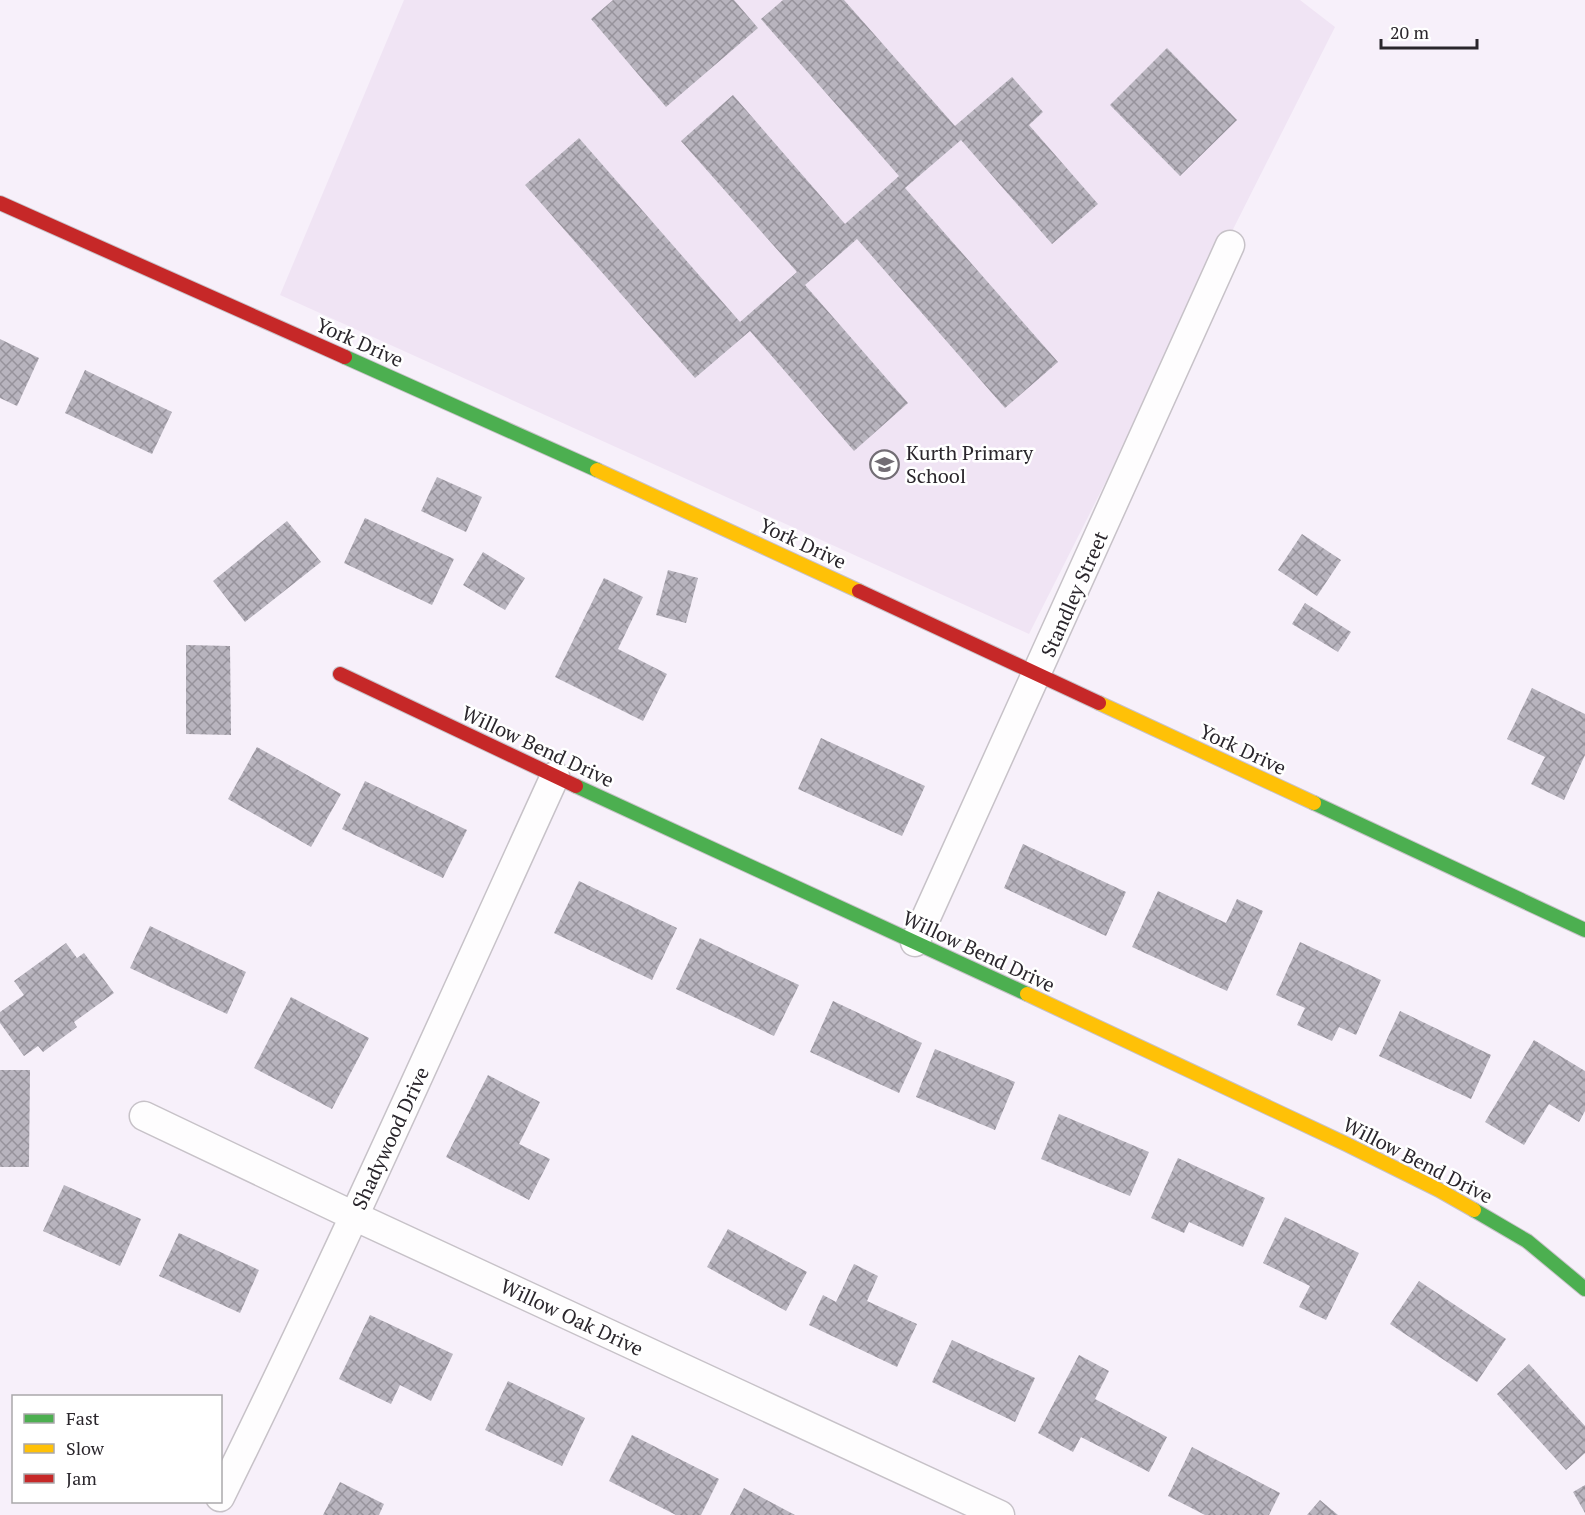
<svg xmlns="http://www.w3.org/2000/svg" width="1585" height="1515" font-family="'PT Serif',serif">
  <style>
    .built { fill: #f0e4f4 }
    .building { fill: url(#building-cross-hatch) }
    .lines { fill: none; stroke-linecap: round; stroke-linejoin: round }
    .street-casing { stroke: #c7c2c8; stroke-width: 31 }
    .fast-casing { stroke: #c7c2c8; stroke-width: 16 }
    .slow-casing { stroke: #c7c2c8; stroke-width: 16 }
    .jam-casing { stroke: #c7c2c8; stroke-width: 16 }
    .street { stroke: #fefdfe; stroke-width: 28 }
    .fast { stroke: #4caf50; stroke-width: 14 }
    .slow { stroke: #ffc107; stroke-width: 14 }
    .jam { stroke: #c62828; stroke-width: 14 }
    .labels { text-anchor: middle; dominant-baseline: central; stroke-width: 5; stroke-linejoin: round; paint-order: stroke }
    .street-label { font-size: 20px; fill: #2a262c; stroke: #fff }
    .poi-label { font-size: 20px; fill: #2a262c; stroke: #fff; text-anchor: start }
  </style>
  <defs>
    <pattern id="building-cross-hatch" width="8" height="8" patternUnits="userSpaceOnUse" patternTransform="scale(1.5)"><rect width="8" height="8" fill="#b8b4be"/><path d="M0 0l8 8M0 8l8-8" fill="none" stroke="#96929b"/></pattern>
  </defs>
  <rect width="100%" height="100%" fill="#f7f0fa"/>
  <path class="built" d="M404,0H1300L1335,27L1029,634L280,295Z"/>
  <path class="building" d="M613,0H734L758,28L666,107L591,19Z
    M783,0H844L955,126L1012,77L1043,112L1029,125L1098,204L1052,244L961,140L905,188L1058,362L1005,408L857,239L805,285L908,403L854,451L750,331L695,378L525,185L579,138L740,322L797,272L681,141L733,95L845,224L899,176L761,19Z
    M1167,48L1237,120L1180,176L1110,105Z
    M0,339L39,358L17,406L0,398Z
    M85,370L172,412L152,454L65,413Z
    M437,477L482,497L466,532L421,511Z
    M365,518L454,559L432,605L344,563Z
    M287,521L321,562L245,622L213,581Z
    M1302,534L1341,560L1317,596L1278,570Z
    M483,552L525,578L505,610L463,585Z
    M668,570L698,578L686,623L656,615Z
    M604,578L643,597L618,649L667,674L643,721L555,677Z
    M1305,603L1351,632L1338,652L1292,624Z
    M186,645L230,646L231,735L186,734Z
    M1532,688L1585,714V755L1564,800L1531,784L1545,757L1507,739Z
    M821,738L925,786L902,836L798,789Z
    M257,747L341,794L311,847L228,799Z
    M365,781L467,830L443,878L342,829Z
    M1023,844L1126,892L1106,936L1004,888Z
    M579,881L677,928L652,980L554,933Z
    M1158,891L1226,923L1237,899L1263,911L1227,991L1132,947Z
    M150,926L246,972L227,1014L130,968Z
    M700,938L799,985L774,1036L676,989Z
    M1300,942L1381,980L1356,1035L1339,1027L1332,1041L1297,1025L1305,1008L1276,995Z
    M66,943L77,958L84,953L114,993L74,1022L77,1027L43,1052L38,1046L24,1056L0,1023V1012L24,995L14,981Z
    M291,997L369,1038L332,1109L254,1068Z
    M833,1001L922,1043L899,1093L810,1052Z
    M1400,1011L1491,1055L1471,1099L1379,1056Z
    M1534,1040L1585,1071V1111L1579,1122L1549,1104L1524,1145L1485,1122Z
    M935,1049L1015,1082L995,1130L916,1097Z
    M0,1070H30L29,1167H0Z
    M488,1075L540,1102L519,1144L550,1159L529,1200L446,1157Z
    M1059,1114L1149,1152L1130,1196L1041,1159Z
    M1178,1158L1265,1198L1243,1247L1189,1222L1184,1233L1151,1218Z
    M64,1185L141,1219L120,1266L43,1231Z
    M1285,1217L1359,1253L1326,1320L1299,1307L1310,1286L1263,1263Z
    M728,1229L807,1272L786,1311L707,1267Z
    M179,1233L259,1270L240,1313L159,1276Z
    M854,1264L878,1276L867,1301L917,1324L897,1367L809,1325L823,1295L836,1302Z
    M1419,1281L1506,1339L1477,1382L1390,1324Z
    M370,1315L453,1354L431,1401L400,1385L391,1404L339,1379Z
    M952,1340L1035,1378L1015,1422L932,1382Z
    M1079,1355L1109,1371L1095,1399L1167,1437L1149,1472L1081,1437L1073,1452L1038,1433Z
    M1529,1364L1585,1426V1453L1566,1470L1497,1394Z
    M508,1381L585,1418L562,1466L485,1430Z
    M632,1435L719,1479L701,1515H676L609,1481Z
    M1192,1447L1280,1493L1269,1515H1205L1168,1496Z
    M340,1482L384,1504L379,1515H323Z
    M1585,1485V1513L1573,1492Z
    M744,1488L795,1515H730Z
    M1320,1500L1338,1515H1307Z"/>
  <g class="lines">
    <defs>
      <path id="street" d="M915,942L1230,245
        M144,1116L354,1216L1000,1515
        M220,1497C337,1260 445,1017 555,776"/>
      <path id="fast" d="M345,357L597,470
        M576,786L1027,994
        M1314,803L1585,930
        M1474,1210L1527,1241L1585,1289"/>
      <path id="slow" d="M597,470L859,591
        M1099,703L1314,803
        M1027,994L1346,1144L1439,1190L1474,1210"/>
      <path id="jam" d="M0,203L345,357
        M859,591L1099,703
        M340,674L576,786"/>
    </defs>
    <use href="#street" class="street-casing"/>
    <use href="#fast" class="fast-casing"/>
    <use href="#slow" class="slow-casing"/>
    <use href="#jam" class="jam-casing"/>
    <use href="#street" class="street"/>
    <use href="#fast" class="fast"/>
    <use href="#slow" class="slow"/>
    <use href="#jam" class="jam"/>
  </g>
  <defs>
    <symbol id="school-ring" viewBox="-11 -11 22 22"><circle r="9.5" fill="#fff" stroke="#726d74" stroke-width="1.5"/><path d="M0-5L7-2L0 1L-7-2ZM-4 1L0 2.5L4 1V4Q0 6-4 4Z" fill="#726d74"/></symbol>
  </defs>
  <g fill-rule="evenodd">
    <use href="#school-ring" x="868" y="448" width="33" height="33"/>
  </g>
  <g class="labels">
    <g class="street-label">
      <text transform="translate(360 342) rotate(24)">York Drive</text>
      <text transform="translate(803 543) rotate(25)">York Drive</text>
      <text transform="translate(1074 594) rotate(-66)">Standley Street</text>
      <text transform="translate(538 746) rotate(25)">Willow Bend Drive</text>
      <text transform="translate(1243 749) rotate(25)">York Drive</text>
      <text transform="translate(979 951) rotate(25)">Willow Bend Drive</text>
      <text transform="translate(390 1138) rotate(-65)">Shadywood Drive</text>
      <text transform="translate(1418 1160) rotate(27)">Willow Bend Drive</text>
      <text transform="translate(572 1317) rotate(25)">Willow Oak Drive</text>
    </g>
    <g class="poi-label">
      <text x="906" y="452">Kurth Primary<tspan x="906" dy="23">School</tspan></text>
    </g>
  </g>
  <rect x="12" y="1395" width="210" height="108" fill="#ffffff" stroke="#aaa8ab" stroke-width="1.5"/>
  <rect x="24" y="1414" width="30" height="9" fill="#4caf50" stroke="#aaa8ab" stroke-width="1.5"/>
  <text x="66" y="1425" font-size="18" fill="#2a262c">Fast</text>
  <rect x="24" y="1444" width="30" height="9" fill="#ffc107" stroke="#aaa8ab" stroke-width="1.5"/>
  <text x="66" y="1455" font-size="18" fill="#2a262c">Slow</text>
  <rect x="24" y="1474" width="30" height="9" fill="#c62828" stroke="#aaa8ab" stroke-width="1.5"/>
  <text x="66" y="1485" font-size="18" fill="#2a262c">Jam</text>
  <path d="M1381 39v9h96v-9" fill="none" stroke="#2a262c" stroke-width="3"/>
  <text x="1390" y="39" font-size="18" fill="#2a262c" stroke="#ffffff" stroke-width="4.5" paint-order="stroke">20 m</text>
</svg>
